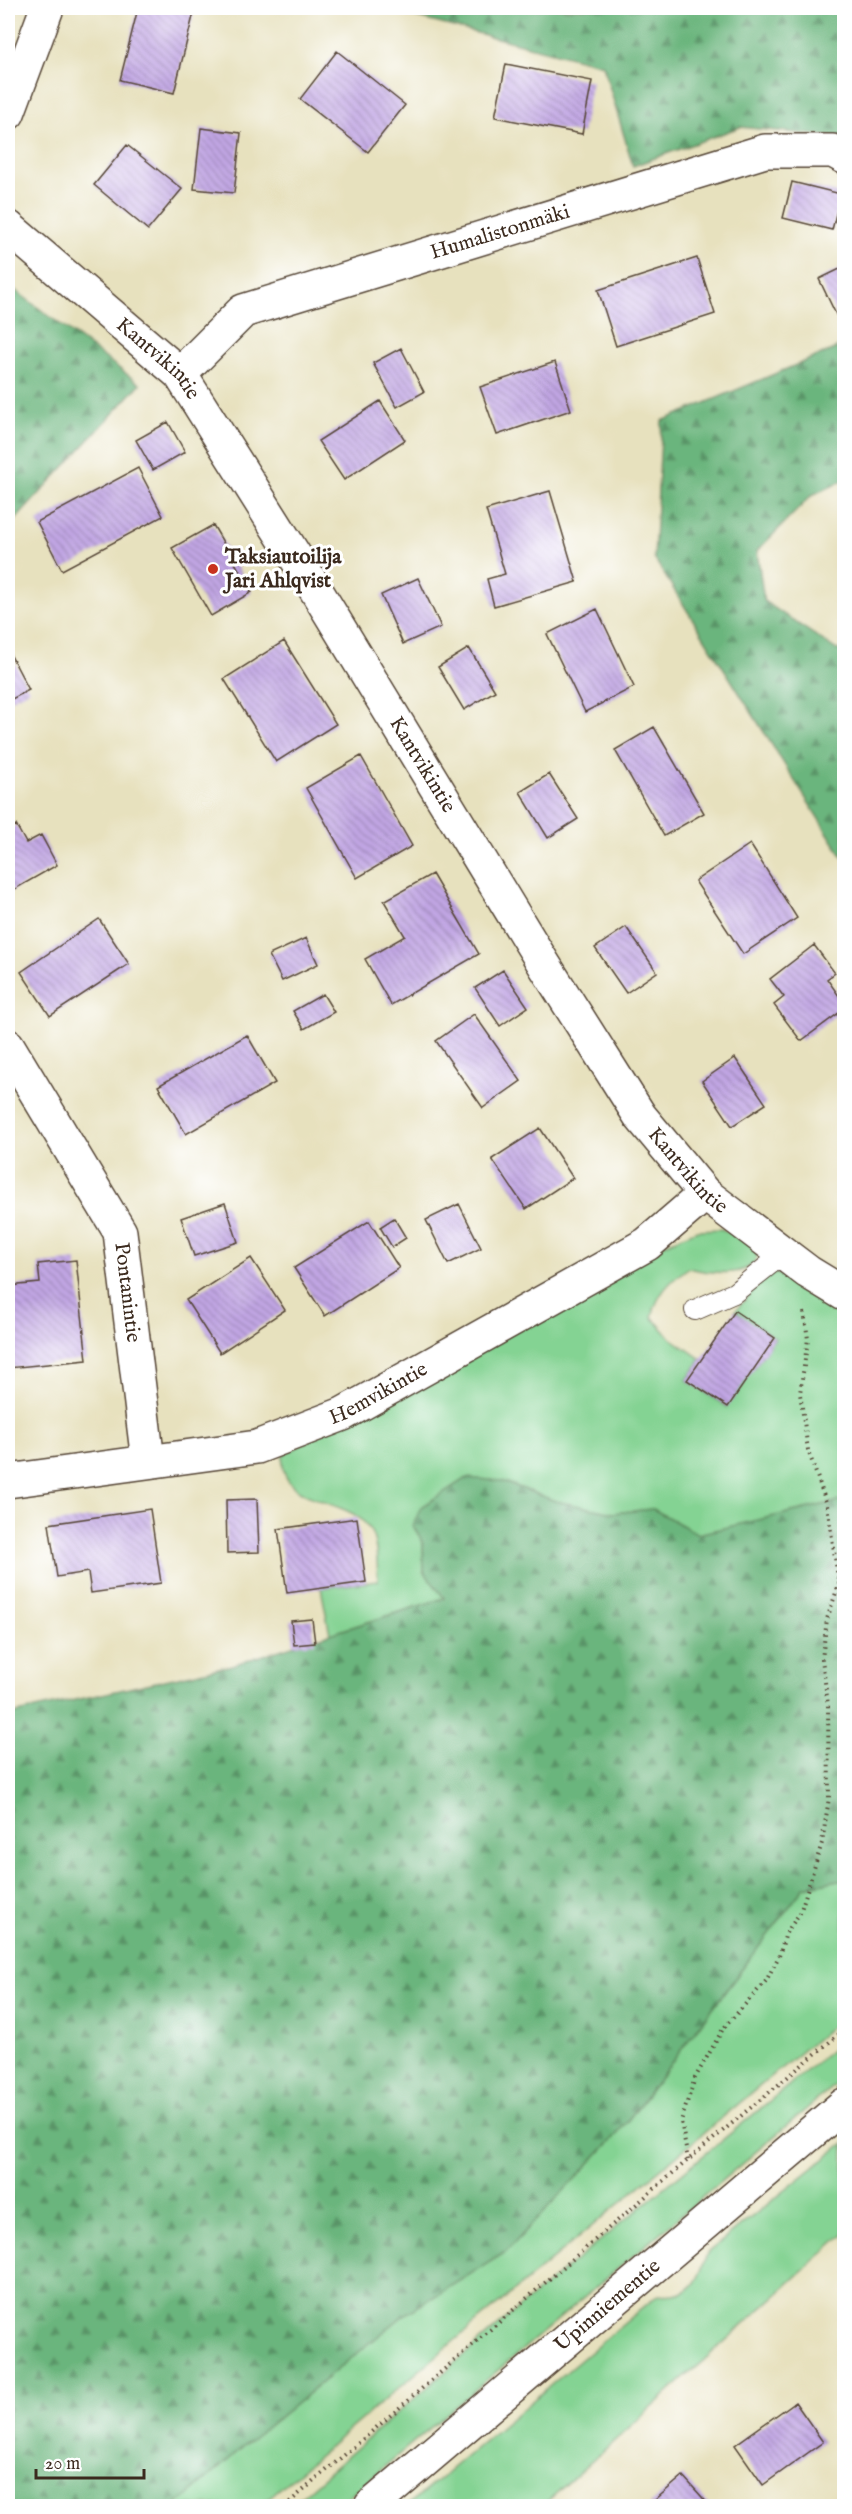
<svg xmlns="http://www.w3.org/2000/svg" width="852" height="2514" font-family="'IM FELL English',serif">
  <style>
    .green { fill: #84d393; stroke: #607e58; stroke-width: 1.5 }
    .forest { fill: url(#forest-firs); stroke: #53704e; stroke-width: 1.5 }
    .building { fill: url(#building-back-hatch) }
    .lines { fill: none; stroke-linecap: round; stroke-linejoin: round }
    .service-casing { stroke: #554536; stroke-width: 22 }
    .minor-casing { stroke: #554536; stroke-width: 36 }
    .tertiary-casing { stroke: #554536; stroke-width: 36 }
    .path { stroke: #554536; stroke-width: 4; stroke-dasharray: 1.5 4.5; stroke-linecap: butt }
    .service { stroke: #fff; stroke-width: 20 }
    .minor { stroke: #fff; stroke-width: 33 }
    .tertiary { stroke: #fff; stroke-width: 33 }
    .poi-dot { fill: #c8321e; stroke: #fff; stroke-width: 2 }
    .labels { text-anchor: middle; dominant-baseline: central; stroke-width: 6; stroke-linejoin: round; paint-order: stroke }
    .street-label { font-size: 21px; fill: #3b2a1e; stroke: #fff }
    .poi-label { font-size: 21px; font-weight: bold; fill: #3b2a1e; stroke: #fff; text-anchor: start }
  </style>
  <defs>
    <pattern id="forest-firs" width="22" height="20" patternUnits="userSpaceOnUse" patternTransform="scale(1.5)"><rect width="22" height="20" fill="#6bb57d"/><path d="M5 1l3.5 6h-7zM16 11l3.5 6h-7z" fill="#599366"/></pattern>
    <pattern id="building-back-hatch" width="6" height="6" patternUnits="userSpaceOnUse" patternTransform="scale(1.5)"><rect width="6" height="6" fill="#c1a6e4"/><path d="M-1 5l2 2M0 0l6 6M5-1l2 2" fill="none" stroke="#9e87b8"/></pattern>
  </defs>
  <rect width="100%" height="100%" fill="#fff"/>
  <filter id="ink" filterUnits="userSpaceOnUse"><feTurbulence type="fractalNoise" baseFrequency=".0167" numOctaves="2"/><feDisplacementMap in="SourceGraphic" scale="12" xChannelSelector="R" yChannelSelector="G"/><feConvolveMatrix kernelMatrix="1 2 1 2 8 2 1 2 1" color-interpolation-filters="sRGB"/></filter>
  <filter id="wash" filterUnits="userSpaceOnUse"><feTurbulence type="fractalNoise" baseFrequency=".008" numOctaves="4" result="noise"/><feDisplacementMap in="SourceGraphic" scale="24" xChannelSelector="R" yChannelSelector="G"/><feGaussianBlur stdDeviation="1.35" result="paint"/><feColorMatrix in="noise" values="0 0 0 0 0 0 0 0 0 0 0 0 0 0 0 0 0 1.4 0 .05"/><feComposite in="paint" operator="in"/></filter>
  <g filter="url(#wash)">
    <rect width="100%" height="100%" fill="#e7e1be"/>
    <path class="green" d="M722,1229C731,1234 743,1238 752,1244C755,1246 758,1252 757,1256C751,1280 705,1272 688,1268C669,1282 657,1294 652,1317L671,1338L701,1359L687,1380L727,1407L775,1338L735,1311L760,1283L773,1273L785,1275L844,1315V1500L698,1534L653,1509L613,1513L555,1501L502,1481L440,1496L421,1507L424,1571L444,1598L330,1634L321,1588L378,1581C377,1566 378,1548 372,1534C355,1493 277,1511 283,1455L671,1241L697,1230Z
      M844,1879V2016L447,2347L259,2506H175L250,2441L404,2315L506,2252L619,2132L804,1887Z
      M844,2040V2077L338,2506H290L536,2293Z
      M844,2143V2234L542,2506H407L658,2295C691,2299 699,2282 707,2253Z"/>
    <path class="forest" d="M379,8H834L835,10H844V138L740,127L633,166L603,65Z
      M8,285L140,384L8,528Z
      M844,345V480L812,495L757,551L764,601L837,650L844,649V859L654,558L662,421Z
      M466,1478L502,1481L555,1501L613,1513L653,1509L698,1534L844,1500V1879L804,1887L619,2132L506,2252L404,2315L250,2441L175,2506H8V1715L232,1665L444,1598L424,1571L423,1542L413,1526L421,1507Z"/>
    <g id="blocks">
      <path class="building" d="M138,8H195L174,93L120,80Z
        M337,51L405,105L368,152L300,99Z
        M506,64L592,81L582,134L495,117Z
        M201,128L241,133L234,193L194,189Z
        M127,145L182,189L148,230L94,185Z
        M792,182L841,194L832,230L783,218Z
        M697,258L715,314L616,346L598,290Z
        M844,267V323L841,325L819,279Z
        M401,348L424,392L397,407L373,363Z
        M555,362L571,410L497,435L480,387Z
        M380,401L405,440L344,480L318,441Z
        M168,422L185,452L153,470L136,440Z
        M138,468L163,516L62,570L37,522Z
        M550,491L577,582L494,606L487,579L505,574L486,510Z
        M213,525L252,592L211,616L172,548Z
        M418,578L441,627L403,644L381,595Z
        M597,609L634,687L585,712L547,634Z
        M284,641L336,724L276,762L224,679Z
        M469,648L495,691L464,710L438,667Z
        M8,650L29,690L8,701Z
        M654,727L704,813L664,836L615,750Z
        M361,756L412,846L357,878L306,788Z
        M549,774L578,819L548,838L520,792Z
        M16,825L26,843L41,835L57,865L8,893V830Z
        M750,844L797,918L743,954L695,881Z
        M432,874L479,954L391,1005L365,959L405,936L384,901Z
        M99,919L129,964L50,1016L21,972Z
        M626,927L657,972L626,993L595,948Z
        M306,938L318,964L282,981L269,955Z
        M814,945L835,973L827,979L844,1003V1009L801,1041L774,1005L784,997L770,979Z
        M503,970L528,1007L500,1026L475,988Z
        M323,994L334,1012L304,1029L293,1011Z
        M474,1014L521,1081L483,1108L436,1041Z
        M247,1035L275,1083L186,1134L158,1086Z
        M735,1058L766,1104L732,1126L702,1081Z
        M540,1128L573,1178L526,1209L492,1159Z
        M225,1203L238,1242L194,1256L181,1218Z
        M459,1204L481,1248L448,1264L426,1220Z
        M394,1218L406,1238L392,1247L380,1227Z
        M369,1221L399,1268L325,1316L294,1268Z
        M251,1258L285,1310L220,1353L186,1300Z
        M76,1260L87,1360L8,1368V1286L40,1283L38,1264Z
        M735,1311L775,1338L728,1407L687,1380Z
        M257,1499L259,1552L227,1553L226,1500Z
        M150,1509L161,1583L91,1593L88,1572L57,1577L49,1524Z
        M357,1518L366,1582L287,1593L278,1529Z
        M312,1619L315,1643L294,1645L291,1621Z
        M795,2402L823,2442L763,2485L735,2445Z
        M683,2476L710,2506H648Z"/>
    </g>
  </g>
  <g filter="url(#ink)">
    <use href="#blocks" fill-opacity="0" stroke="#554536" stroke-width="1.5"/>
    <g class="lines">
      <defs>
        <path id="service" d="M695,1310L734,1293L783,1254"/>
        <g id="minor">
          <path d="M8,113L47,8"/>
          <path id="s1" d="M8,227L180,374L305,572L545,966L640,1116L705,1194L808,1272L844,1294"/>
          <path id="s2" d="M180,374L243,311L765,151H833L844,157"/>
          <path id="s3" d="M8,1046L120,1232L148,1461"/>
          <path id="s4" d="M8,1481L257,1447L343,1414L647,1244L705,1194"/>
        </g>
        <g id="tertiary">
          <path id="s5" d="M371,2506L844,2105"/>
        </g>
      </defs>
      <use href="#service" class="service-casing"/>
      <use href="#minor" class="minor-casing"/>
      <use href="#tertiary" class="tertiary-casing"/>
      <path class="path" d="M688,2160L681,2121L695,2078L723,2029L766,1981L779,1956L786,1933L800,1913L822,1843L829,1798L828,1705L822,1659L827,1619L839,1584L827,1505L808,1450L800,1393L808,1339L804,1312
        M285,2506L688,2160L844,2030"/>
      <use href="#service" class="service"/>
      <use href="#minor" class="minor"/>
      <use href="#tertiary" class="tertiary"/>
    </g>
  </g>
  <circle class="poi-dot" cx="213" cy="569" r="6"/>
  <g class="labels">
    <g class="street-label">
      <text stroke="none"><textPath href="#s2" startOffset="358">Humalistonmäki</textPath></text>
      <text stroke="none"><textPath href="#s1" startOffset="200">Kantvikintie</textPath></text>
      <text stroke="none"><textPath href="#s1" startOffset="686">Kantvikintie</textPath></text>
      <text stroke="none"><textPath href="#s1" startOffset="1172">Kantvikintie</textPath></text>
      <text stroke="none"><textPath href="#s3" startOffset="278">Pontanintie</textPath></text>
      <text stroke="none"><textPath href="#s4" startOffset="384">Hemvikintie</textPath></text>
      <text stroke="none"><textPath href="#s5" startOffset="310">Upinniementie</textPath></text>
    </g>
    <g class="poi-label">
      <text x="225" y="557">Taksiautoilija<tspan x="225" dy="24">Jari Ahlqvist</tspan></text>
    </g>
  </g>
  <rect width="852" height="2514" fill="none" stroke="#fff" stroke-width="30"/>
  <path d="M36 2469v9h108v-9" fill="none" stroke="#3b2a1e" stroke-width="3"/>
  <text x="45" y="2469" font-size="18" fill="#3b2a1e" stroke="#ffffff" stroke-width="4.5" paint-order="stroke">20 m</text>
</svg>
